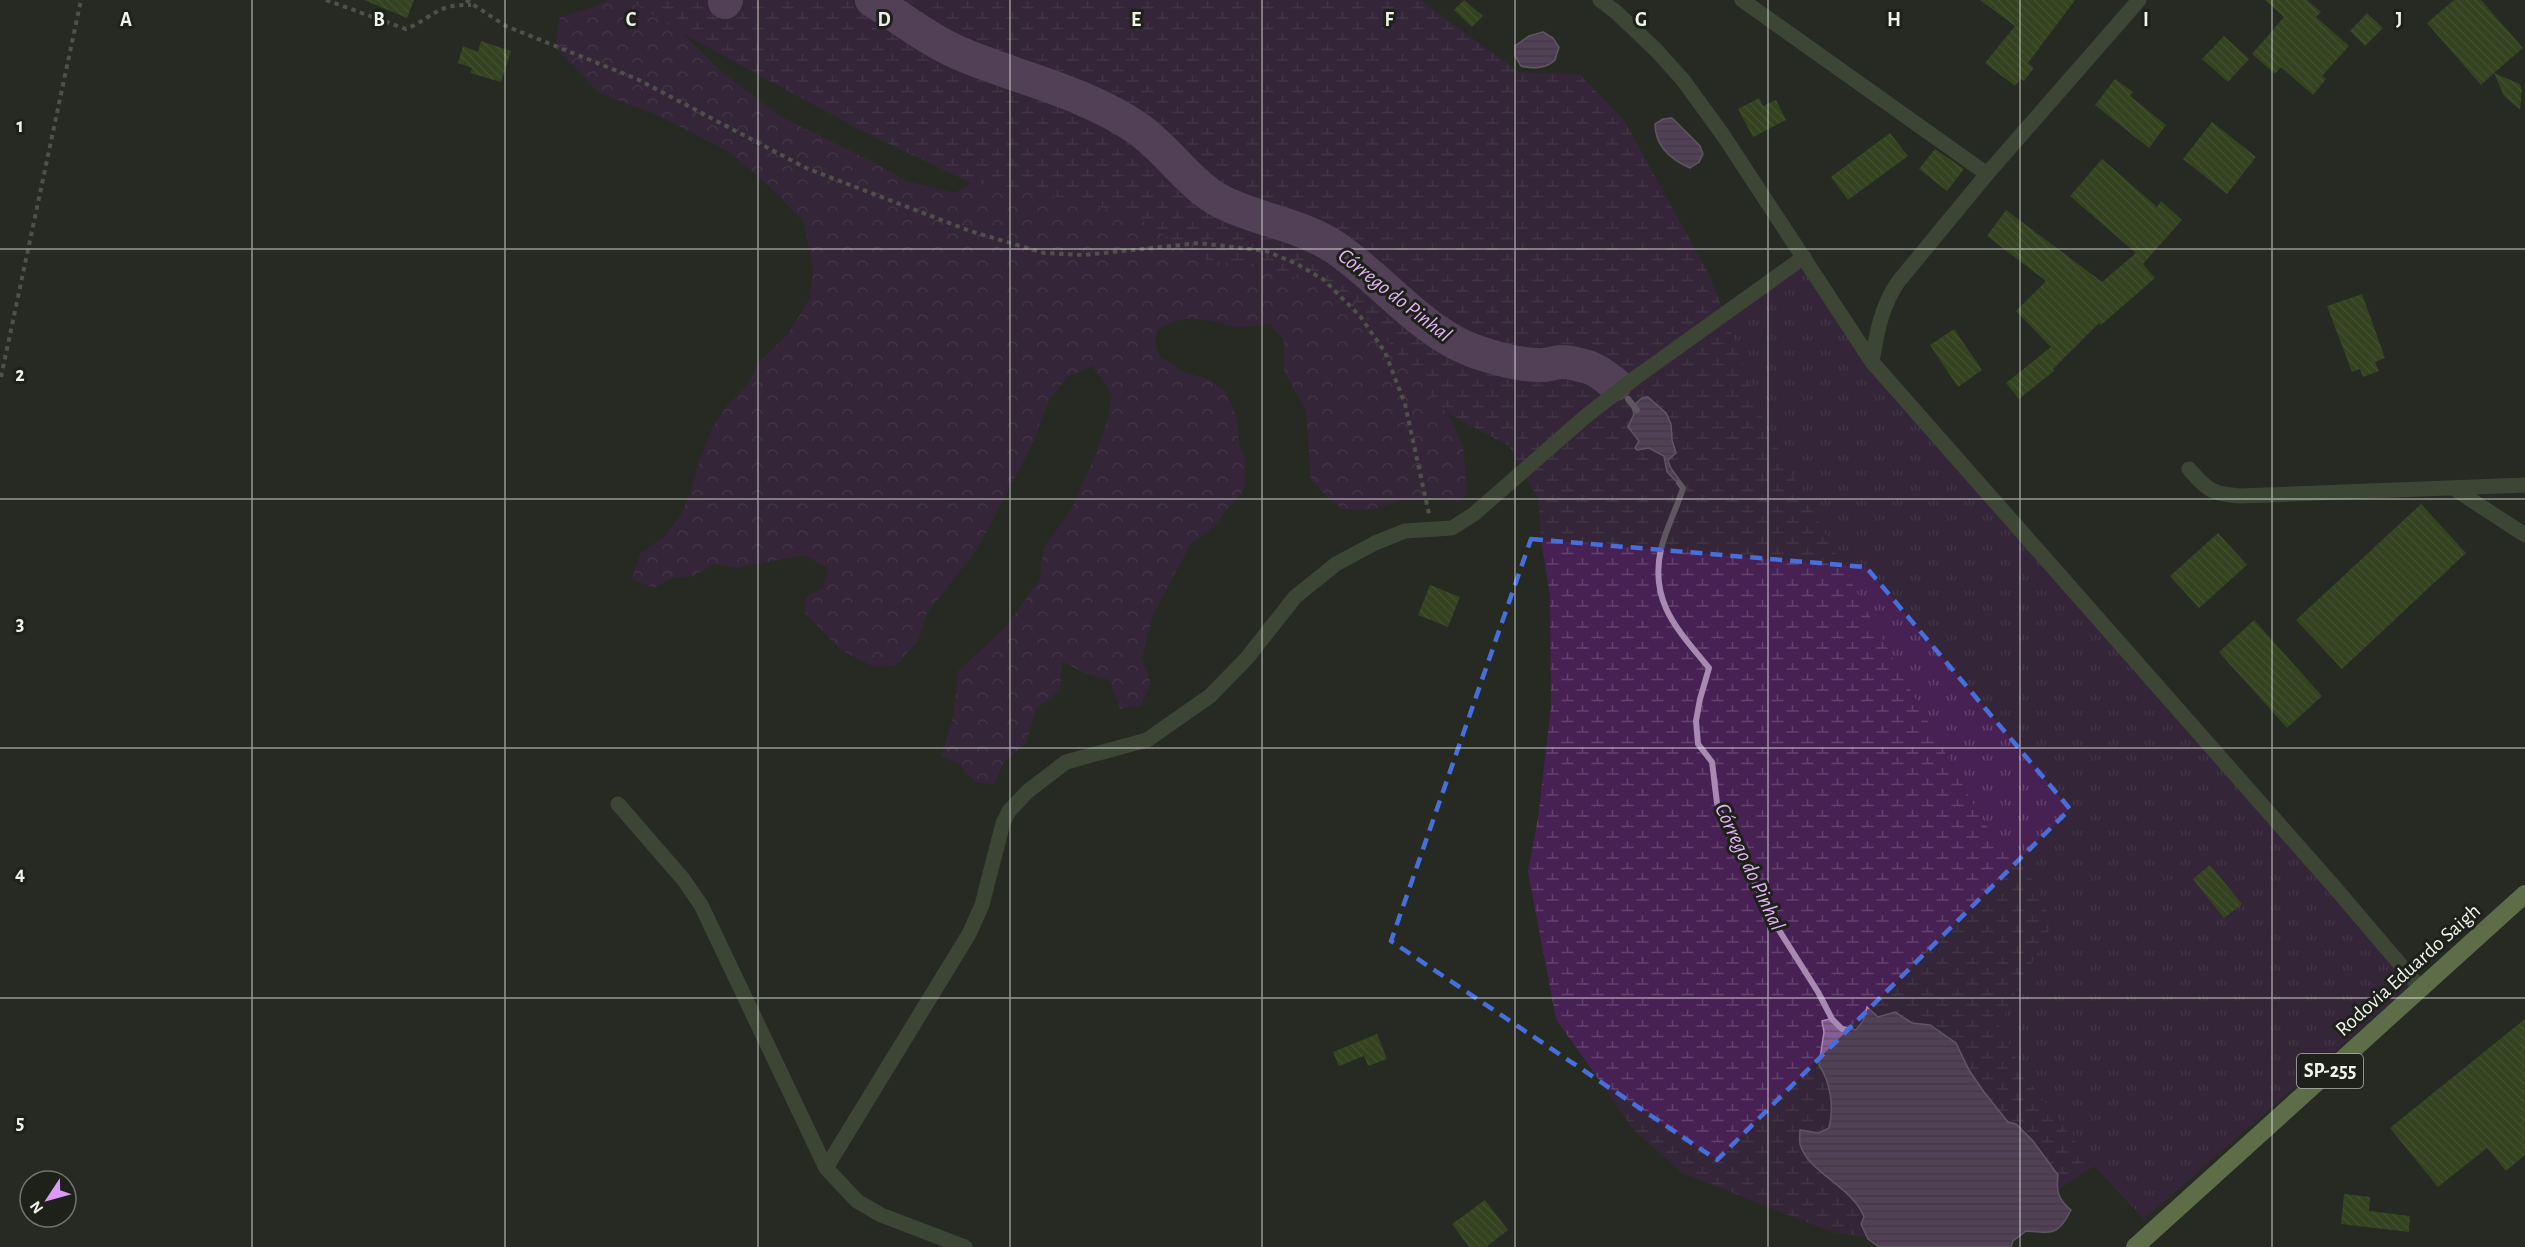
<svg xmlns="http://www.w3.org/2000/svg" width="2525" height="1247" font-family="'Alegreya Sans',sans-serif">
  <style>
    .grass { fill: url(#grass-tufts) }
    .forest { fill: url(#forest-crowns) }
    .wetland { fill: url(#wetland-marsh) }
    .water { fill: url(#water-rules); stroke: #a789b2; stroke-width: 1.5 }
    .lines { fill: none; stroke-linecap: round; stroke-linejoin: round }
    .stream { stroke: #a789b2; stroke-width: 6 }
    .river { stroke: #885c98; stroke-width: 34 }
    .building { fill: url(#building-back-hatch) }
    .path { stroke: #7d817a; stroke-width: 4; stroke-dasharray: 4.5 4.5; stroke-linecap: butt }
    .minor { stroke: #5a684b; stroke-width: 15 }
    .highway { stroke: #9dbf77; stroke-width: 18 }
    .marked { fill: none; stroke: #476fdc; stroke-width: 4.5; stroke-dasharray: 12 8; stroke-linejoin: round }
    .grid { fill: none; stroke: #f0f3ed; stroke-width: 1.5; stroke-opacity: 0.55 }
    .labels { text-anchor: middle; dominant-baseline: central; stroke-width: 6; stroke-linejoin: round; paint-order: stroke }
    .shield { fill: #1d2119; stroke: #b1b4ad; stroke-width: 1.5 }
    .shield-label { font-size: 20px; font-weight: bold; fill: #f0f3ed }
    .street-label { font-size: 21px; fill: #f0f3ed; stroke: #1d2119 }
    .water-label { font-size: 22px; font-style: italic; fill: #e4b3f7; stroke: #1d2119 }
    .grid-label { font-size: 20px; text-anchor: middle; font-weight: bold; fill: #f0f3ed; stroke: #1d2119; stroke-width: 6; stroke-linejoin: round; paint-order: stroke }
  </style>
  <defs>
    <pattern id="grass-tufts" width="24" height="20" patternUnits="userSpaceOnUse" patternTransform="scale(1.5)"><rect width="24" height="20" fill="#472154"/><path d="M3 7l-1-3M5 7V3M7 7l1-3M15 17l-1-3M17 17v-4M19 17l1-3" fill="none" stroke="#62426d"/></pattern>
    <pattern id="forest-crowns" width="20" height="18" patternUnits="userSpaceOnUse" patternTransform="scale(1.5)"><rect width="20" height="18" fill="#472154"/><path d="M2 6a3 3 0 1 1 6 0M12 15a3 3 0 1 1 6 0" fill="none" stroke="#62426d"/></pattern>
    <pattern id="wetland-marsh" width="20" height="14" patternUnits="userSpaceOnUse" patternTransform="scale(1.5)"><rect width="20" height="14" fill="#472154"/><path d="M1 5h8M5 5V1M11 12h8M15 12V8" fill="none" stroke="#62426d"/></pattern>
    <pattern id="water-rules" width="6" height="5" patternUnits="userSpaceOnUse" patternTransform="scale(1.5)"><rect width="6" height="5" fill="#885c98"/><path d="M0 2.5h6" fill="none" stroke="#65526b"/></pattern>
    <pattern id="building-back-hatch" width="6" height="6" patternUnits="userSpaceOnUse" patternTransform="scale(1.5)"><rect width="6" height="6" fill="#46631d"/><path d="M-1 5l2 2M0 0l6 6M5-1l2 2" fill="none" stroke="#617a3e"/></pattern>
  </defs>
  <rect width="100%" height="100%" fill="#262a22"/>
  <path class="grass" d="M1810,257L1879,359L2421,976L2144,1219L2094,1166L2025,1076L1999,1025L2053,923L2031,877L1983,822L1766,427L1726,319Z"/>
  <path class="forest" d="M607,0H628L682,33L723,73L780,116L877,164L906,181L955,193L971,183L1037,192L1134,216L1335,277L1412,358L1447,413L1463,445L1467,493L1458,502L1443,497L1400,501L1370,510L1342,509L1328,498L1311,480L1306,411L1284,371V341L1270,324C1260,325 1247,328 1237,327C1205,321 1189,310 1158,330L1155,342L1159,355L1183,372L1208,379L1225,391L1237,418L1239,444L1245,457V488L1212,528L1190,545L1153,615L1142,658L1151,683L1141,706L1120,709L1109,680L1084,673L1062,661L1060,690L1036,709L1026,743L1004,762L994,784L976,783L958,763L941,757L954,714L958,671L1005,628L1040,579L1043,549L1071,510L1097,451L1108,418L1112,393L1092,366L1068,377L1049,400L1032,445L978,548L927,613L918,641L896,665L876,668L841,650L805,613L806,597L823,588L828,568L804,555L737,568L714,564L693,576L672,578L654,588L632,579L640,553L662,539L679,518L690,495L699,462L712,428L729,403L746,387L760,361L788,334L810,298L813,270L804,222L770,187L731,153L657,115L599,93L555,47L560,17L594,7Z"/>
  <path class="wetland" d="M628,0H1420L1519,72L1580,75L1624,120L1710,276L1766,427L1983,822L2031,877L2053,923L1999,1025L2025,1076L2094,1166L2027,1211L1912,1244L1832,1232L1682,1173L1634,1130L1556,1019L1528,872L1538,818L1551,707L1550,595L1541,539L1538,498L1509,446L1447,413L1350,296L1274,270L1203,259L1134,216L1037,192L971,183L864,132L682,33Z"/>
  <path class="water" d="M1543,32L1553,38L1559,47L1555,60C1546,69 1532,69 1521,66L1515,56V46L1529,36Z
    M1672,118L1700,146L1703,154L1699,162L1690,168C1672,160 1655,146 1655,124L1663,119Z
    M1648,397L1666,413L1671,424L1672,440L1676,453L1668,460C1670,472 1680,476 1683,488L1667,472L1664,456L1649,448L1637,450L1635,448L1639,441L1628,427L1634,414L1632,407L1642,398Z
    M1867,1007L1878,1017L1895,1012L1912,1023L1930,1025L1956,1043L1969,1070L1984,1092L2008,1122L2016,1124L2033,1141L2058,1175C2056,1192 2058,1199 2071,1210C2058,1236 2053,1233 2026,1231L2013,1241L2011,1247H1879L1868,1239L1861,1224L1864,1217C1853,1187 1807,1172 1800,1144C1799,1140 1800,1134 1800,1130L1819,1133L1829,1128C1834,1108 1831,1083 1819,1065L1824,1032L1822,1021L1829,1019L1836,1025L1856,1030L1863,1021Z"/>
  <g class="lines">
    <path class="stream" d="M721,0L725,2
      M1628,399L1637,410
      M1679,483L1683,488C1677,508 1666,528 1661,549C1649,602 1678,630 1709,668L1700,699L1696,721L1698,744L1712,762L1717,803L1725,824L1777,927L1818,992L1832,1019L1842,1029"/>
    <path class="river" d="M872,0C903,19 932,43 966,56C1022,79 1086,93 1137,128C1167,148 1190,186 1222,202C1258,220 1302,225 1336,248C1378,277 1411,319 1456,343C1476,354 1517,365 1539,365C1547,366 1554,362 1562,362C1570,362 1581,365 1588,367C1598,370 1607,378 1615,384
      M725,2L726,0"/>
  </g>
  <path class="building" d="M364,0H414L407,18Z
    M1464,0L1483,16L1472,27L1454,10Z
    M1980,0H2075L2028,63L2034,68L2024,81L2021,79L2015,86L1985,63L2015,26Z
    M2265,0H2307L2321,12L2316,17L2349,46L2322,76L2326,79L2313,95L2281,67L2275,74L2252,54L2284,17Z
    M2454,0H2481L2523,48L2494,73L2520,84L2522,90L2520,110L2504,96L2494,73L2481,85L2427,23Z
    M2367,13L2383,28L2365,46L2350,31Z
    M2224,36L2249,59L2228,82L2202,59Z
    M481,41L511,51L501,82L470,73L472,68L458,63L463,46L478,52Z
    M2115,79L2133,92L2130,96L2166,125L2149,148L2095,105Z
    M1759,98L1763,106L1776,100L1786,120L1753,137L1738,109Z
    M2212,122L2256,157L2227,194L2183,159Z
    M1890,133L1908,156L1848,200L1831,177Z
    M1935,149L1964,169L1947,191L1919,169Z
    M2102,159L2157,207L2161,201L2182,220L2143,264L2155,278L2101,325L2099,323L2053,369L2054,371L2019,399L2006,383L2051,347L2016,311L2046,281L1987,236L2006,210L2102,282L2136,253L2070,196Z
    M2362,294L2385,358L2375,362L2379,371L2363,377L2360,369L2352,372L2327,306Z
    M1954,329L1982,370L1958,387L1930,345Z
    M2421,504L2466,553L2342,669L2296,620Z
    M2218,533L2247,565L2199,608L2170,576Z
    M1430,585L1460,597L1448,627L1418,615Z
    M2254,620L2322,696L2287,728L2219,652Z
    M2210,865L2242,904L2224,918L2193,879Z
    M2525,1019V1155L2506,1171L2487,1148L2438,1187L2390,1128Z
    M1377,1034L1387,1059L1368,1066L1364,1056L1339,1066L1333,1052Z
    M2344,1194L2370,1197L2369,1211L2410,1216L2409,1232L2341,1224Z
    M1485,1200L1508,1230L1486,1247H1469L1452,1224Z"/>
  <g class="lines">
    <path class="path" d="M326,0L406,29C434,17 436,4 471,5
      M466,0L506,26L637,79L806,168L970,231L1044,253L1084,255L1199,243L1266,251L1295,263L1323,279L1360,316L1385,352L1405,404L1429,514
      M1,377L81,0"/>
    <path class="minor" d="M1600,0L1616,12L1656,50L1683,80L1723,135L1872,362L2337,890L2421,989
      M1742,0L1987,174
      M1872,362C1877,332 1881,307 1898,282L1987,174L2139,0
      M2189,469C2207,490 2212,494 2240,496L2525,485
      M2453,488L2525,535
      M618,804L683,879L701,905L826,1168L857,1201L881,1215L965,1247
      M826,1168L969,934L982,905L1003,823L1009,811L1028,791L1066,762L1147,740L1210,696L1247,658L1295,597L1336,564L1375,543L1405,531L1452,528L1474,514L1586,416L1635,378L1804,257"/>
    <path class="highway" d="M2135,1247L2525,894"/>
  </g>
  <path d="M0 0H2525V1247H0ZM1531,539L1866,567L2070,809L1717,1160L1391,941Z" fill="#262a22" fill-opacity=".55" fill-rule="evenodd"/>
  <path class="marked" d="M1531,539L1866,567L2070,809L1717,1160L1391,941Z"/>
  <path class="grid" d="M252,0V1247M505,0V1247M758,0V1247M1010,0V1247M1262,0V1247M1515,0V1247M1768,0V1247M2020,0V1247M2272,0V1247M0,249H2525M0,499H2525M0,748H2525M0,998H2525"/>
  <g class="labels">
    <rect class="shield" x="2297" y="1054" width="66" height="34" rx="4.5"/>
    <g class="shield-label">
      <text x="2330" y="1071">SP-255</text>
    </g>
    <g class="street-label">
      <text transform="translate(2408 970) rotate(-42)">Rodovia Eduardo Saigh</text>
    </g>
    <g class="water-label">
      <text transform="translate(1395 295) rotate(38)">Córrego do Pinhal</text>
      <text transform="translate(1750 867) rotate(65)">Córrego do Pinhal</text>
    </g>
  </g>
  <g class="grid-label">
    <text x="126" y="26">A</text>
    <text x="379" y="26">B</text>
    <text x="631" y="26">C</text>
    <text x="884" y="26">D</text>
    <text x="1136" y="26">E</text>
    <text x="1389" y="26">F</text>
    <text x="1641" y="26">G</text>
    <text x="1894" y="26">H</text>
    <text x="2146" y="26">I</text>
    <text x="2399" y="26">J</text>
    <text x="20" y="132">1</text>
    <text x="20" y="381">2</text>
    <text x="20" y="630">3</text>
    <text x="20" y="880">4</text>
    <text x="20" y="1129">5</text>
  </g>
  <g transform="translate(48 1199) rotate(234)"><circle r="28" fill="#1d2119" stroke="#71756e" stroke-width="1.5"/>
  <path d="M0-4.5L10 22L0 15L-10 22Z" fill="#dc99f5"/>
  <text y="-9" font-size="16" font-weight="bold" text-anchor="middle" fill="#f0f3ed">N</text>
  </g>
</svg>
